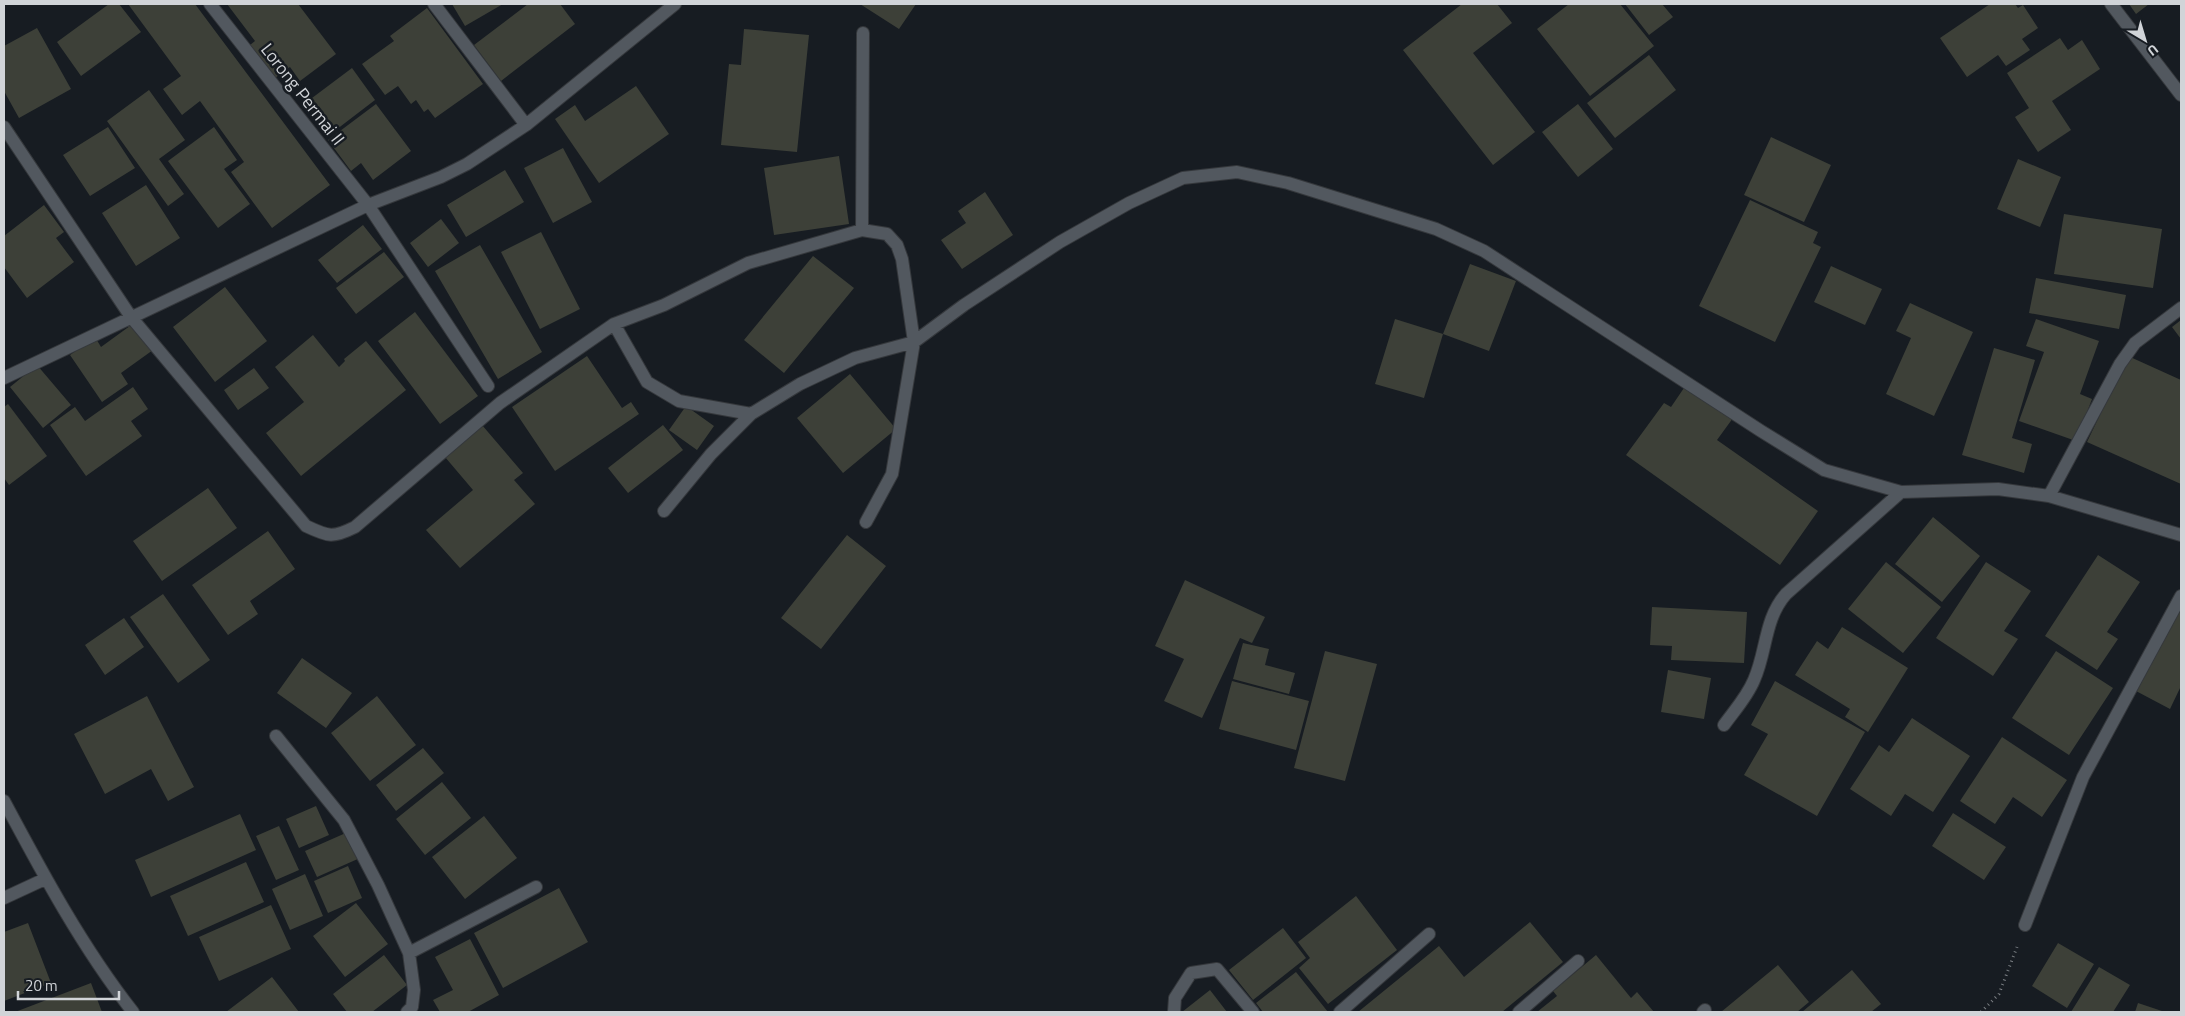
<svg xmlns="http://www.w3.org/2000/svg" width="2185" height="1016" font-family="'Titillium Web',sans-serif">
  <style>
    .building { fill: #3d4038 }
    .lines { fill: none; stroke-linecap: round; stroke-linejoin: round }
    .minor-casing { stroke: #35383c; stroke-width: 14 }
    .path { stroke: #7c8085; stroke-width: 3; stroke-dasharray: 1 4; stroke-linecap: butt }
    .minor { stroke: #52585f; stroke-width: 12 }
    .labels { text-anchor: middle; dominant-baseline: central; stroke-width: 5; stroke-linejoin: round; paint-order: stroke }
    .street-label { font-size: 18px; fill: #d1d4d8; stroke: #171c22 }
  </style>
  <rect width="100%" height="100%" fill="#171c22"/>
  <path class="building" d="M109,4H119L141,32L81,76L57,42Z
    M128,4H195L330,185L272,228L231,172L244,162L200,101L182,115L163,89L181,76Z
    M227,4H298L336,54L300,81L290,67L275,78L250,45L255,41Z
    M452,4H503L465,26Z
    M528,4H560L575,24L501,81L474,45Z
    M860,4H916L899,29Z
    M1462,4H1497L1512,23L1473,53L1535,132L1493,165L1403,50Z
    M1569,4H1620L1654,46L1590,96L1537,29Z
    M1625,4H1662L1673,17L1649,35Z
    M1990,4H2015L2018,8L2023,5L2038,28L2022,39L2030,50L2006,66L1998,55L1967,77L1940,38Z
    M2129,4H2149L2136,14Z
    M427,8L483,84L435,118L428,109L424,112L416,100L411,104L398,86L385,95L362,64L394,41L390,36Z
    M37,28L71,89L19,118L4,91V46Z
    M744,29L809,35L797,152L721,145L729,64L741,65Z
    M2060,38L2068,50L2082,40L2100,69L2052,101L2071,130L2038,152L2015,117L2029,108L2007,73Z
    M1649,55L1676,90L1615,138L1587,103Z
    M352,68L375,100L328,136L304,104Z
    M636,86L669,134L599,183L555,119L575,105L585,121Z
    M149,90L185,140L159,159L184,194L168,206L107,121Z
    M376,104L411,151L373,180L361,163L351,171L328,140Z
    M1578,104L1613,149L1578,177L1542,132Z
    M108,127L135,168L90,196L63,155Z
    M214,127L237,160L224,169L250,204L218,228L168,161Z
    M1771,137L1831,165L1804,222L1744,195Z
    M563,148L592,202L553,223L524,168Z
    M839,156L849,224L774,235L764,168Z
    M2018,159L2061,177L2040,227L1997,209Z
    M505,170L524,202L466,237L447,205Z
    M146,185L180,238L136,266L102,213Z
    M985,192L1013,235L962,269L941,240L966,223L958,211Z
    M1750,200L1818,232L1813,243L1821,247L1775,342L1699,306Z
    M44,205L64,232L56,238L74,262L27,298L4,267V236Z
    M2064,214L2162,229L2153,288L2054,274Z
    M441,219L459,243L428,267L410,243Z
    M363,225L382,249L337,283L318,260Z
    M541,232L580,309L540,329L501,252Z
    M480,245L542,352L498,379L435,271Z
    M384,252L404,277L356,314L336,288Z
    M813,256L854,288L784,373L744,340Z
    M1470,264L1516,281L1489,351L1443,334Z
    M1831,266L1882,289L1865,325L1814,302Z
    M2036,278L2126,295L2119,329L2029,313Z
    M225,287L267,341L215,382L173,327Z
    M1910,303L1973,332L1934,416L1886,394L1911,338L1896,331Z
    M415,312L478,396L440,424L378,341Z
    M1395,319L1443,334L1424,398L1375,384Z
    M2036,319L2099,341L2080,394L2092,399L2076,441L2019,421L2044,352L2026,346Z
    M2181,320V339L2172,327Z
    M134,323L153,350L121,373L128,384L102,402L70,355L95,337L101,347Z
    M313,335L339,367L345,361L344,359L366,341L406,390L301,476L266,433L304,402L275,367Z
    M1994,348L2035,360L2012,438L2032,444L2024,473L1962,455Z
    M587,356L622,408L631,402L639,414L555,471L512,407Z
    M2128,356L2181,380V484L2087,442Z
    M37,365L71,405L43,428L10,387Z
    M254,368L269,388L238,410L224,390Z
    M850,374L896,429L843,473L797,418Z
    M1686,385L1733,418L1717,440L1818,511L1780,565L1626,455L1664,403L1671,407Z
    M133,387L148,409L131,421L142,436L86,476L50,425L75,407L85,421Z
    M8,404L47,456L9,485L4,478V407Z
    M686,406L714,426L697,450L669,430Z
    M482,425L523,473L514,480L535,504L460,568L426,530L473,490L445,457Z
    M663,425L683,450L628,493L608,468Z
    M208,488L237,528L162,581L133,541Z
    M1933,517L1980,556L1942,602L1895,564Z
    M268,531L295,569L250,601L258,614L228,635L192,585Z
    M847,535L886,566L821,649L781,618Z
    M2098,555L2140,582L2107,632L2118,639L2097,670L2045,636Z
    M1886,562L1941,607L1903,653L1848,609Z
    M1986,562L2031,591L2004,631L2018,639L1993,676L1936,638Z
    M1185,580L1265,617L1252,643L1240,638L1202,718L1164,701L1184,659L1155,646Z
    M163,594L210,660L178,683L130,617Z
    M2181,604V686L2170,709L2136,691Z
    M1652,607L1747,612L1744,663L1671,660L1672,646L1650,645Z
    M124,618L144,647L105,675L85,645Z
    M1842,627L1908,668L1868,732L1845,717L1850,709L1795,675L1817,641L1828,649Z
    M1243,643L1269,649L1265,665L1295,673L1289,694L1233,679Z
    M1325,651L1377,664L1345,781L1294,768Z
    M2056,651L2113,688L2069,755L2012,718Z
    M302,658L352,693L326,728L277,693Z
    M1668,670L1711,678L1704,719L1661,712Z
    M1232,681L1309,701L1296,750L1219,729Z
    M1775,681L1865,732L1817,816L1744,775L1768,734L1751,725Z
    M147,696L194,787L168,801L151,769L105,794L74,734Z
    M377,696L416,745L370,781L331,733Z
    M1912,718L1970,756L1933,812L1905,794L1891,816L1850,789L1879,745L1889,752Z
    M2002,737L2067,780L2042,817L2013,797L1995,824L1960,801Z
    M423,748L444,773L396,811L376,785Z
    M442,782L471,818L425,855L396,819Z
    M316,806L329,835L299,848L286,819Z
    M1953,813L2006,847L1984,880L1932,846Z
    M240,814L256,850L151,897L135,860Z
    M484,816L517,858L465,899L432,857Z
    M279,826L299,870L276,880L256,836Z
    M348,832L360,858L317,877L305,851Z
    M246,862L264,902L188,936L170,896Z
    M348,866L362,898L328,913L314,881Z
    M305,874L323,916L290,930L272,889Z
    M559,888L588,942L503,988L474,933Z
    M1356,896L1397,950L1328,1004L1299,968L1310,958L1298,942Z
    M356,903L388,944L345,977L313,936Z
    M271,905L291,949L219,981L199,937Z
    M1530,922L1563,962L1502,1012H1358L1439,946L1464,977Z
    M28,923L51,983L4,1001V932Z
    M1283,928L1306,958L1253,1000L1229,970Z
    M470,939L499,995L468,1012H440L433,1000L453,990L435,957Z
    M2058,943L2094,964L2067,1008L2032,986Z
    M384,955L407,985L372,1012H347L333,994Z
    M1596,955L1631,998L1637,992L1654,1012H1537L1557,996L1553,991Z
    M1778,965L1809,1002L1797,1012H1721Z
    M2099,967L2130,985L2113,1012H2071Z
    M1852,970L1881,1004L1871,1012H1802Z
    M1296,972L1328,1012H1263L1256,1003Z
    M272,977L299,1012H226Z
    M91,983L102,1012H15Z
    M1210,990L1227,1012H1182Z
    M2138,1003L2165,1012H2135Z"/>
  <g class="lines">
    <defs>
      <path id="minor" d="M210,4L368,205L488,386
        M434,4L526,125
        M2111,4L2181,95
        M4,127L131,317L306,526C329,537 333,538 355,527L500,403L614,324L664,305L748,263L862,230L887,234L897,245L902,259L914,342L892,474L866,522
        M862,230L863,33
        M614,324L647,382L679,401L751,414
        M4,378L368,205L441,177L467,164L526,125L675,4
        M2049,496L2120,364L2135,343L2181,308
        M664,511L711,454L751,414L800,384L855,358L914,342L964,305L1060,242L1129,203L1183,178L1237,172L1288,183L1436,229L1484,251L1761,431L1824,470L1901,492L1998,489L2049,496L2181,535
        M1724,725C1734,711 1747,697 1754,680C1767,651 1764,619 1786,594L1901,492
        M276,736L344,820L378,885L409,953L414,990L412,1007L407,1012
        M4,801C43,874 82,947 133,1012
        M4,898L45,879
        M2025,925L2083,777L2181,596
        M409,953L536,887
        M1174,1012L1175,998L1191,973L1217,969L1253,1012
        M1340,1012L1429,934
        M1519,1012L1578,961
        M1703,1012L1705,1010"/>
    </defs>
    <use href="#minor" class="minor-casing"/>
    <path class="path" d="M1981,1012L1999,994L2017,947"/>
    <use href="#minor" class="minor"/>
  </g>
  <g class="labels">
    <g class="street-label">
      <text transform="translate(303 94) rotate(52)">Lorong Permai II</text>
    </g>
  </g>
  <rect width="2185" height="1016" fill="none" stroke="#d1d4d8" stroke-width="10"/>
  <g transform="translate(2145 40) rotate(142)" stroke="#171c22" stroke-width="4" paint-order="stroke">
  <path d="M0-4L9 19L0 12L-9 19Z" fill="#d1d4d8"/>
  <text y="-8" font-size="14" font-weight="bold" text-anchor="middle" fill="#d1d4d8">U</text>
  </g>
  <path d="M18 991v8h101v-8" fill="none" stroke="#d1d4d8" stroke-width="2.5"/>
  <text x="25" y="991" font-size="15" fill="#d1d4d8" stroke="#171c22" stroke-width="4" paint-order="stroke">20 m</text>
</svg>
